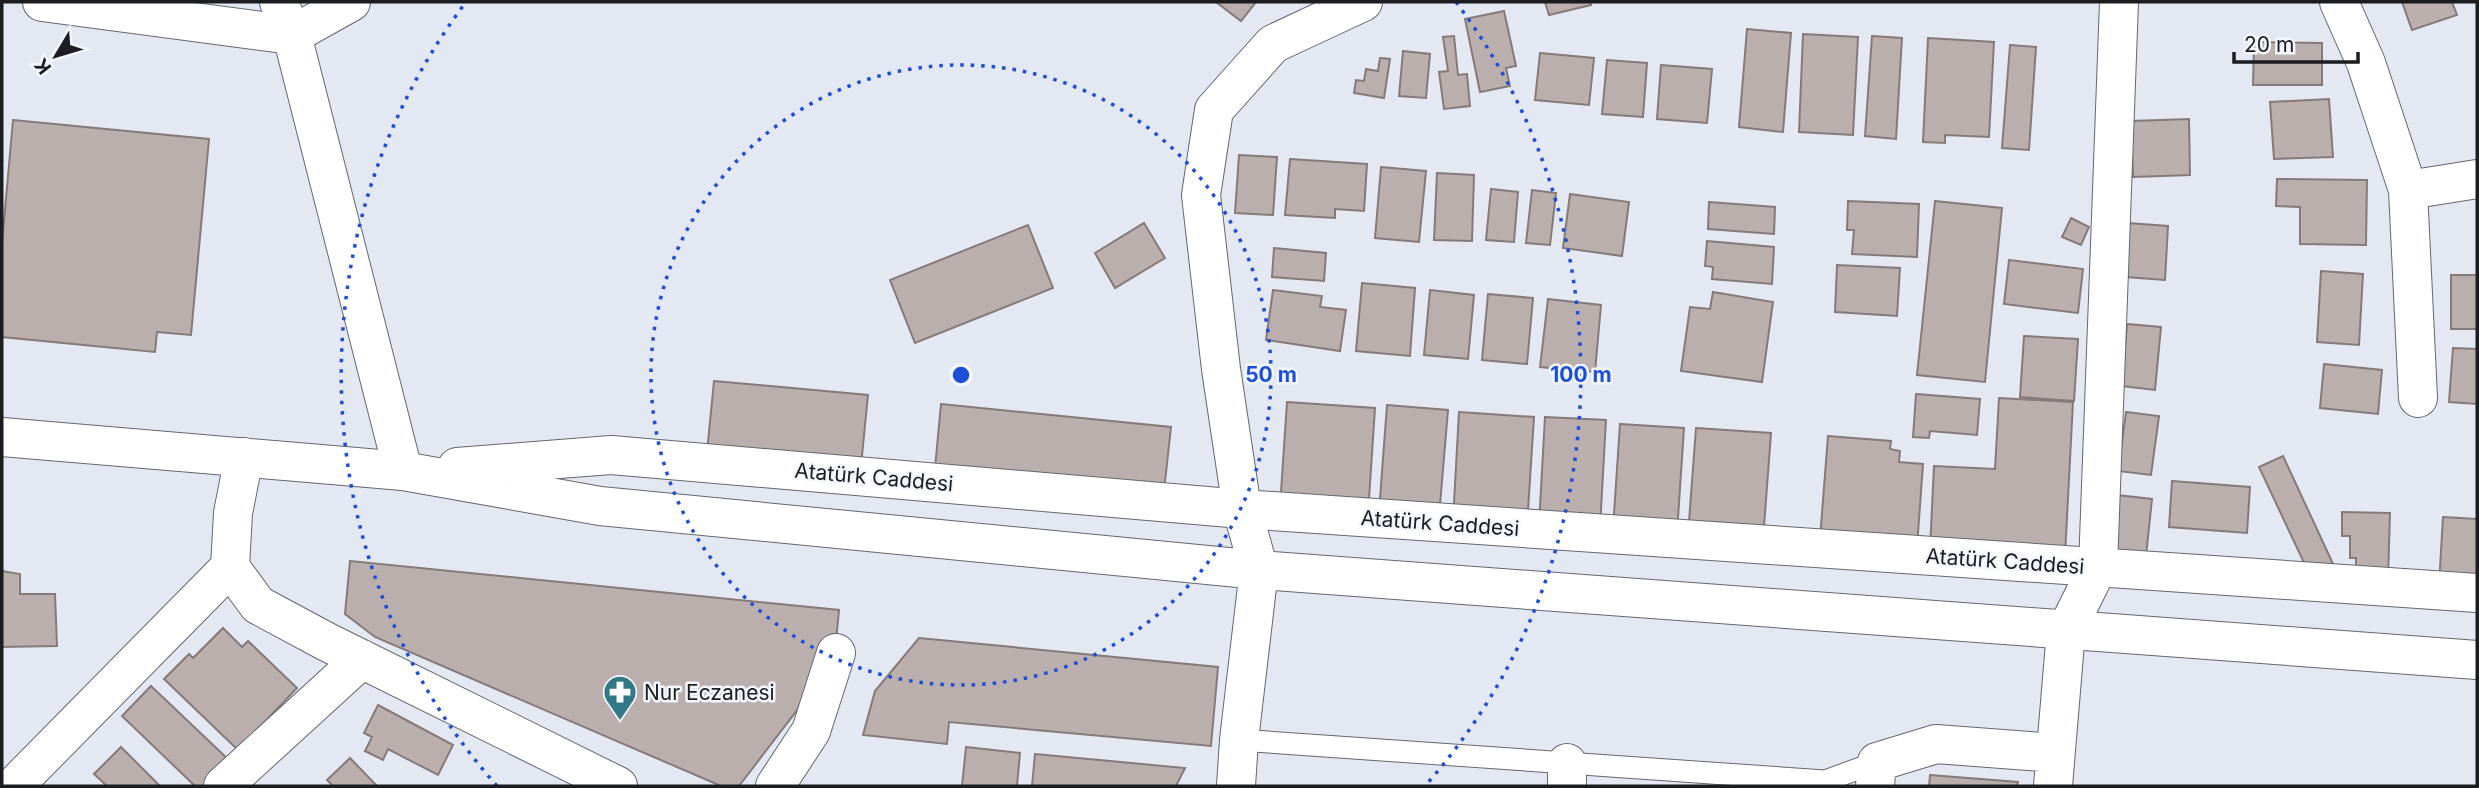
<svg xmlns="http://www.w3.org/2000/svg" width="2479" height="788" font-family="Inter,sans-serif">
  <style>
    .building { fill: #bbafae; stroke: #857a79; stroke-width: 2 }
    .lines { fill: none; stroke-linecap: round; stroke-linejoin: round }
    .lane-casing { stroke: #63676f; stroke-width: 23 }
    .street-casing { stroke: #63676f; stroke-width: 40 }
    .secondary-casing { stroke: #63676f; stroke-width: 40 }
    .lane { stroke: #fff; stroke-width: 21 }
    .street { stroke: #fff; stroke-width: 38 }
    .secondary { stroke: #fff; stroke-width: 38 }
    .ring { fill: none; stroke: #1d4ed8; stroke-width: 3.5; stroke-dasharray: 3.5 7 }
    .labels { text-anchor: middle; dominant-baseline: central; stroke-width: 5; stroke-linejoin: round; paint-order: stroke }
    .street-label { font-size: 21px; fill: #1b1d20; stroke: #f2f6fd }
    .poi-label { font-size: 21px; fill: #1b1d20; stroke: #f2f6fd; text-anchor: start }
    .centre { fill: #1d4ed8; stroke: #f2f6fd; stroke-width: 3.5 }
    .ring-label { font-size: 21px; text-anchor: middle; font-weight: bold; fill: #1d4ed8; stroke: #f2f6fd; stroke-width: 5; stroke-linejoin: round; paint-order: stroke }
  </style>
  <rect width="100%" height="100%" fill="#e4e8f2"/>
  <path class="building" d="M1216,2H1256L1241,21Z
    M1545,2H1590L1591,5L1549,15Z
    M2402,2H2452L2457,15L2412,30Z
    M1504,11L1516,66L1506,68L1510,86L1480,92L1465,19Z
    M1747,29L1791,33L1783,132L1739,127Z
    M1803,34L1858,37L1853,135L1799,132Z
    M1454,36L1458,75L1467,74L1470,106L1444,109L1439,72L1448,71L1443,37Z
    M1872,36L1902,38L1896,139L1865,136Z
    M1928,38L1994,42L1989,137L1945,135V143L1923,142Z
    M2254,42L2322,43V85H2253Z
    M2010,45L2036,47L2029,150L2002,148Z
    M1403,51L1430,54L1426,98L1399,96Z
    M1540,53L1594,58L1589,105L1535,100Z
    M1380,58L1390,59L1384,98L1354,93L1356,80L1364,81L1366,69L1378,71Z
    M1607,60L1647,63L1643,117L1602,114Z
    M1661,65L1712,69L1707,123L1657,119Z
    M2329,99L2333,157L2274,159L2270,102Z
    M2189,119L2190,175L2133,177L2131,121Z
    M13,120L209,139L191,335L157,332L155,352L2,337V243Z
    M1239,155L1277,157L1273,215L1235,213Z
    M1290,159L1367,164L1364,211L1335,209V218L1285,215Z
    M1381,167L1426,171L1419,242L1375,238Z
    M1437,173L1474,175L1472,241L1434,240Z
    M2277,179L2367,180L2366,245L2300,244V207L2276,206Z
    M1491,189L1518,192L1514,242L1486,240Z
    M1532,190L1556,193L1550,245L1526,243Z
    M1570,194L1629,202L1622,256L1563,248Z
    M1848,201L1919,204L1917,257L1852,254L1854,230H1847Z
    M1935,201L2002,208L1985,382L1917,375Z
    M1709,202L1775,207L1774,234L1708,229Z
    M2071,218L2089,227L2081,245L2062,237Z
    M1144,223L1165,258L1115,288L1095,253Z
    M2128,223L2168,226L2165,280L2125,277Z
    M1028,225L1053,288L915,343L890,280Z
    M1707,241L1774,247L1772,284L1712,279L1713,267L1705,266Z
    M1274,248L1326,253L1324,281L1272,277Z
    M2009,260L2083,269L2078,313L2004,304Z
    M1837,265L1900,268L1897,316L1835,312Z
    M2321,271L2363,274L2359,345L2317,342Z
    M2451,275H2477V329H2451Z
    M1362,283L1415,288L1410,356L1356,351Z
    M1273,290L1322,296L1320,307L1346,310L1340,351L1266,340Z
    M1430,290L1474,295L1468,359L1424,355Z
    M1713,292L1773,302L1762,382L1681,371L1690,307L1710,309Z
    M1488,294L1533,298L1527,364L1482,360Z
    M1548,299L1601,305L1595,372L1540,367Z
    M2127,324L2161,327L2155,390L2122,386Z
    M2024,336L2078,339L2074,401L2020,397Z
    M2453,348L2477,349V404L2449,402Z
    M2324,364L2382,370L2378,414L2320,408Z
    M714,381L868,395L861,466L707,452Z
    M1916,394L1980,399L1977,435L1930,431L1929,438L1913,437Z
    M1999,398L2073,402L2065,556L1930,549L1934,466L1995,469Z
    M1287,402L1375,408L1368,514L1280,507Z
    M941,404L1171,427L1164,491L935,468Z
    M1387,405L1448,410L1439,517L1379,512Z
    M1459,412L1534,417L1527,526L1453,521Z
    M2126,412L2159,416L2151,475L2118,471Z
    M1545,417L1606,420L1600,528L1539,525Z
    M1620,424L1684,428L1677,533L1613,529Z
    M1696,428L1771,433L1763,540L1688,535Z
    M1828,436L1891,441L1890,449L1900,451L1899,462L1923,464L1917,547L1820,539Z
    M2283,456L2334,566L2320,571L2316,563L2306,567L2259,467Z
    M2172,481L2250,487L2247,533L2169,527Z
    M2108,494L2152,499L2146,556L2102,551Z
    M2342,512L2390,513L2388,578L2356,577V558H2350V536H2342Z
    M2443,517L2477,519V588L2439,585Z
    M350,561L839,610L834,662L739,786H721L375,637L345,614Z
    M2,571L20,574V594H55L57,646L2,647Z
    M223,628L242,647L248,641L297,688L238,750L164,679L189,654L193,658Z
    M919,638L1218,667L1211,746L949,722L947,744L863,735L875,691Z
    M151,686L230,761L205,786H195L122,716Z
    M378,705L453,745L438,775L388,749L383,760L365,751L372,737L364,733Z
    M121,747L160,786H107L94,774Z
    M966,747L1020,753L1017,786H962Z
    M1035,754L1185,768L1176,786H1032Z
    M350,758L377,786H333L327,780Z
    M1930,775L2018,782L2017,786H1929Z"/>
  <g class="lines">
    <defs>
      <path id="lane" d="M1239,740L1825,781L1877,762"/>
      <path id="street" d="M42,2L292,35L351,2
        M279,2L292,35L403,471
        M2339,2L2366,63L2408,190L2418,398
        M2408,190L2477,179
        M244,457L233,513L230,567L258,605L327,642L618,786
        M1567,763V786
        M14,786L230,567
        M223,786L362,659
        M775,786L811,731L836,653
        M1236,786L1239,740L1259,570L1242,509L1221,369L1201,195L1214,110L1273,44L1363,2
        M1875,786L1877,762L1936,744L2055,753
        M2053,786L2066,631L2098,567L2119,2"/>
      <path id="secondary" d="M2,437L403,471L600,506L1259,570L2477,660
        M457,467L611,455L1242,509L2477,593"/>
    </defs>
    <use href="#lane" class="lane-casing"/>
    <use href="#street" class="street-casing"/>
    <use href="#secondary" class="secondary-casing"/>
    <use href="#lane" class="lane"/>
    <use href="#street" class="street"/>
    <use href="#secondary" class="secondary"/>
  </g>
  <g class="ring">
    <circle cx="961" cy="375" r="310"/>
    <path d="M497 786A620 620 0 0 1 466 2M1456 2A620 620 0 0 1 1425 786"/>
  </g>
  <defs>
    <symbol id="pharmacy-pin" viewBox="-11 -11 22 30"><path d="M0 17L-7.5 6A9.5 9.5 0 1 1 7.5 6Z" fill="#337886" stroke="#f2f6fd"/><path d="M-2-6h4v4h4v4h-4v4h-4v-4h-4v-4h4Z" fill="#fff"/></symbol>
  </defs>
  <g fill-rule="evenodd">
    <use href="#pharmacy-pin" x="601" y="673" width="38" height="52"/>
  </g>
  <g class="labels">
    <g class="street-label">
      <text transform="translate(874 477) rotate(5)">Atatürk Caddesi</text>
      <text transform="translate(1440 523) rotate(4)">Atatürk Caddesi</text>
      <text transform="translate(2005 561) rotate(4)">Atatürk Caddesi</text>
    </g>
    <g class="poi-label">
      <text x="644" y="692">Nur Eczanesi</text>
    </g>
  </g>
  <circle cx="961" cy="375" r="10" class="centre"/>
  <g class="ring-label">
    <text x="1271" y="382">50 m</text>
    <text x="1581" y="382">100 m</text>
  </g>
  <rect width="2479" height="788" fill="none" stroke="#1b1d20" stroke-width="7"/>
  <g transform="translate(56 56) rotate(232)" stroke="#f2f6fd" stroke-width="5" paint-order="stroke">
  <path d="M0-5L12 26L0 18L-12 26Z" fill="#1b1d20"/>
  <text y="-10" font-size="19" font-weight="bold" text-anchor="middle" fill="#1b1d20">K</text>
  </g>
  <path d="M2234 52v10h124v-10" fill="none" stroke="#1b1d20" stroke-width="3.5"/>
  <text x="2244" y="52" font-size="21" fill="#1b1d20" stroke="#f2f6fd" stroke-width="5" paint-order="stroke">20 m</text>
</svg>
